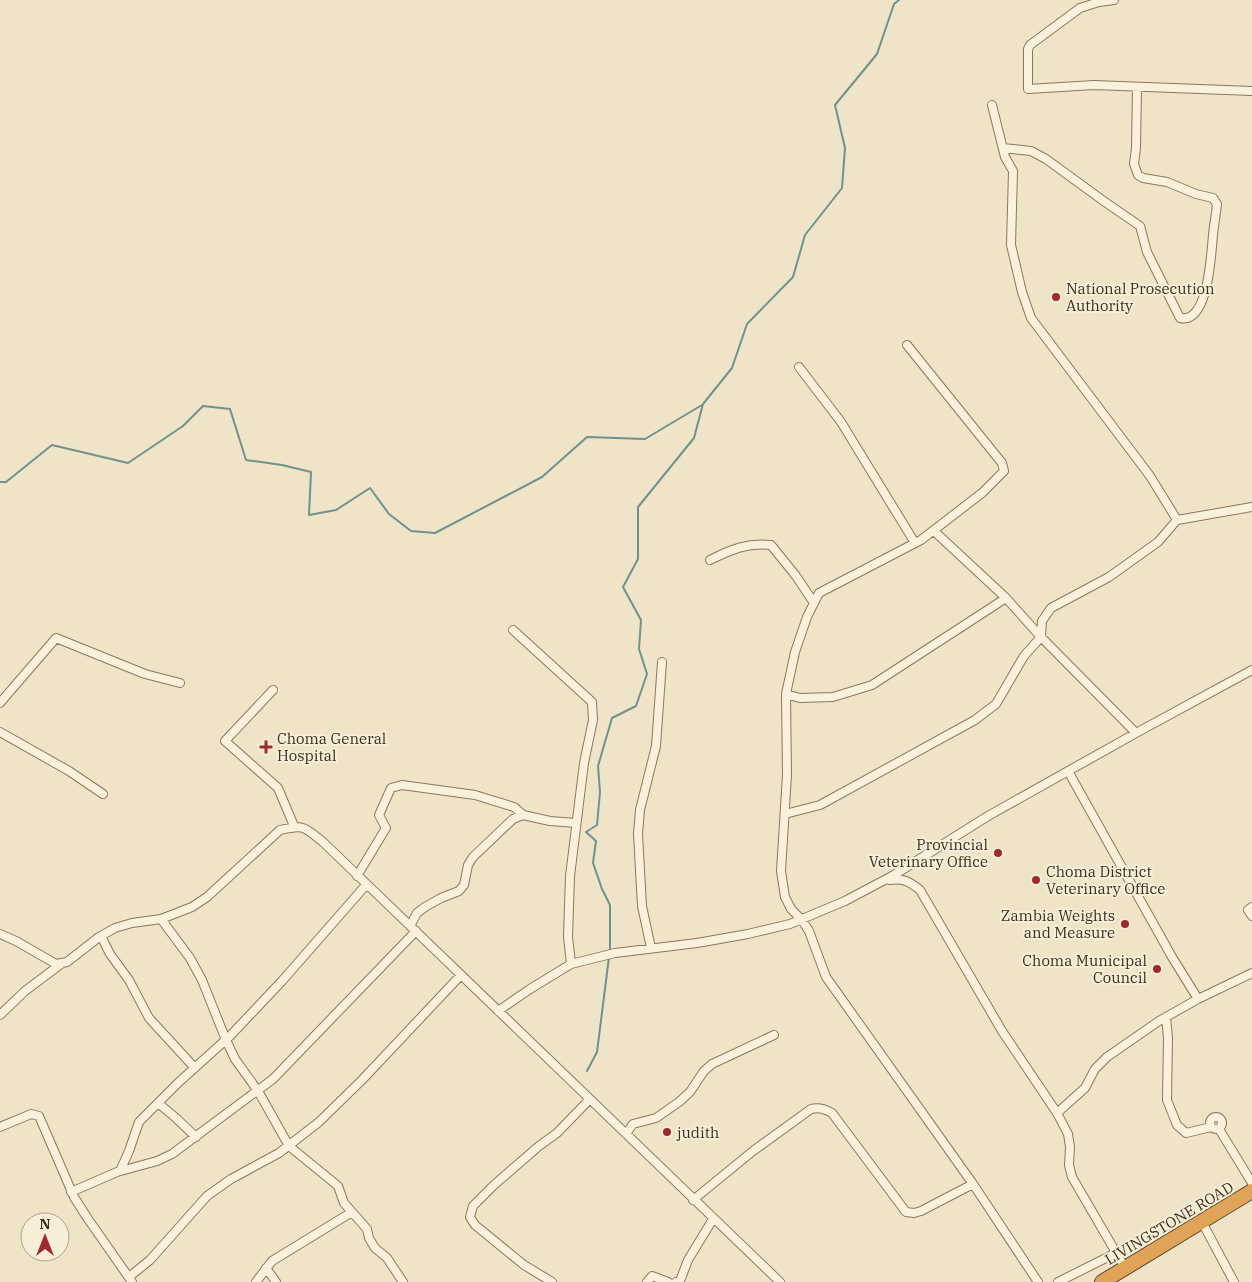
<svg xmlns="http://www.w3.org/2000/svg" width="1252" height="1282" font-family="'IBM Plex Serif',serif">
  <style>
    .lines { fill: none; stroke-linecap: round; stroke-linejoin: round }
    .stream { stroke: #6f938a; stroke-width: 2 }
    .street-casing { stroke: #8d765c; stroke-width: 10 }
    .highway-casing { stroke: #5b4430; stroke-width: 16 }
    .street { stroke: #faf1dc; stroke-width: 8 }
    .highway { stroke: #e0a458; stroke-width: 14 }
    .poi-dot { fill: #9e2a2b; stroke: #f7eed8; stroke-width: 2 }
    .labels { text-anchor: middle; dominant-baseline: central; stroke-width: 4; stroke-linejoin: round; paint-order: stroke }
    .poi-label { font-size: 15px; fill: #3d2e20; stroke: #f7eed8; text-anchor: start }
    .street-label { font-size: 15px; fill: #3d2e20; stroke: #f7eed8 }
  </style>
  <rect width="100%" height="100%" fill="#f0e4c8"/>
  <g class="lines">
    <path class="stream" d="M0,482H6L52,445L128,463L183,426L203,406L230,409L246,460L282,465L311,472L309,515L336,510L370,488L389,514L411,531L435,533L542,477L587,437L645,439L702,405
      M610,952V905L602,889L593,863L596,841L586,832L597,825L600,792L598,766L612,718L636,706L647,674L639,649L641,620L623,587L638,559V507L694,438L703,404L732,368L747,324L793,277L805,235L842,188L845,148L835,105L877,54L894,4L899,0
      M587,1071L597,1052L609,957"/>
    <defs>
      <path id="street" d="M1114,0L1099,2L1080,8L1030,45L1028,49V89L1094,85L1252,91
        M1003,148L1031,151L1046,159L1105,202L1140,226L1147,252L1180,318C1209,324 1211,253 1213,235C1214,225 1216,214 1217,204L1213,198L1196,194L1167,182L1143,178L1138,175L1134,164L1136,148L1137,87
        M907,345L1002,463L1004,471L982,493L921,540L819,593L807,617L795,652L786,694L787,775L781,871L785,897L791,909L802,920L809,931L826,977L973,1184L1038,1282
        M799,367L841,422L915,543
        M1177,520L1252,507
        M934,531L1006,598L1041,637L1136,733
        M710,560C730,550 748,542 771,545L796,576L814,603
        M513,630L592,702L593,720L584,763L570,876L568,937L571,964
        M273,690L225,741L278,788L294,826
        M786,694L800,698L833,697L872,685L1006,598
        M0,703L56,638L145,674L180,683
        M0,732L69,771L103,794
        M1068,771L1172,957L1198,999L1252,973
        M785,814L820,805L975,720L996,704L1024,656L1041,637L1042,621L1051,608L1109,577L1158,542L1177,520L1150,476L1031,318L1022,292L1011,245L1013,171L1005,157L992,105
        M357,876L386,828L379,815L391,788L402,785L475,795L514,807L523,815
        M890,880C904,878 910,882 920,890L1002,1031L1057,1113L1068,1134L1070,1147L1069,1165L1072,1177L1125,1268
        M1252,907L1248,910L1252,916
        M161,919L190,958L202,980L226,1040L235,1059L258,1091L289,1146L338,1186L344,1203L367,1229L369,1238L375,1248L387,1258L403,1282
        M410,926L417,913L425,907L441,898L459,891L464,885L468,865L473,857L513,819L523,815L550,821L576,823
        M0,934L16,941L56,964L67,962L99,937L115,928L132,923L161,919L192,907L207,897L280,830C305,824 304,827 323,842L780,1282
        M101,936L110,954L129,980L149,1018L194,1067
        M651,948L642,906L638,834L640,810L656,746L662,662
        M498,1011L530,989L571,964L615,953L697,943L748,934L790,924L845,901L894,875L988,816L1136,733L1252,670
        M0,1015L25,991L61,964
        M1166,1017L1168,1038L1167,1100L1177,1125L1186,1133L1211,1127
        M158,1103L176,1118L196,1137
        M1057,1113L1085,1088L1095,1069L1107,1057L1159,1021L1198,999
        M1210 1123a6 6 0 1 1 12 0a6 6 0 1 1-12 0Z
        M0,1127L31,1114L39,1116L74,1197L86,1216L132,1282
        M1219,1129L1252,1183
        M626,1134L633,1124L656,1118L679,1102L690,1092L704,1071L712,1064L774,1035
        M120,1171L129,1151L139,1122L179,1082L230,1036L282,981L366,885
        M71,1192L117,1172L157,1161L172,1154L273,1079L416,931
        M693,1200L753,1151L811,1109C819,1107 825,1109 832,1113L906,1212L914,1213L921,1211L973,1184
        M1202,1222L1234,1282
        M266,1268L276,1282
        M129,1277L150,1260L207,1196L231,1179L279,1153L319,1122L362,1080L461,975
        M256,1282L272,1261L352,1212
        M552,1282L524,1265L475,1225L470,1217L473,1206L494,1185L539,1146L557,1133L589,1100
        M647,1282L652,1276L668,1282
        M676,1282L680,1281L688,1260L713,1219
        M1058,1282L1116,1253"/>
      <path id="highway" d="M1102,1282L1252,1191"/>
    </defs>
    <use href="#street" class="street-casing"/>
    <use href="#highway" class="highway-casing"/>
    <use href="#street" class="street"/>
    <use href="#highway" class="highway"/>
  </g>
  <g class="poi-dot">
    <circle cx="1056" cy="297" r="5"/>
    <path d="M263.5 739.5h5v5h5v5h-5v5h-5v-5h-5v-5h5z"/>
    <circle cx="998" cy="853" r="5"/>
    <circle cx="1036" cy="880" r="5"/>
    <circle cx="1125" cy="924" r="5"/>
    <circle cx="1157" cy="969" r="5"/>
    <circle cx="667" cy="1132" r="5"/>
  </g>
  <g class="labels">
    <g class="poi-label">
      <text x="1066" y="288">National Prosecution<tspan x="1066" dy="17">Authority</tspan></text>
      <text x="277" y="738">Choma General<tspan x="277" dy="17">Hospital</tspan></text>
      <text x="988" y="844" text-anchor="end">Provincial<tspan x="988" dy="17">Veterinary Office</tspan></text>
      <text x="1046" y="871">Choma District<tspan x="1046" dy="17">Veterinary Office</tspan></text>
      <text x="1115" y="915" text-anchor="end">Zambia Weights<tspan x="1115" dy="17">and Measure</tspan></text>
      <text x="1147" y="960" text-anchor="end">Choma Municipal<tspan x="1147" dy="17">Council</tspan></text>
      <text x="677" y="1132">judith</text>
    </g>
    <g class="street-label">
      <text transform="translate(1169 1223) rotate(-31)">LIVINGSTONE ROAD</text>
    </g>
  </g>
  <g transform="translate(45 1237)"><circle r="24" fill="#f7eed8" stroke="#ada18e"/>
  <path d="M0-4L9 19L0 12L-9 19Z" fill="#9e2a2b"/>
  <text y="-8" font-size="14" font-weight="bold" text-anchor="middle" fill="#3d2e20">N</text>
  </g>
</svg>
